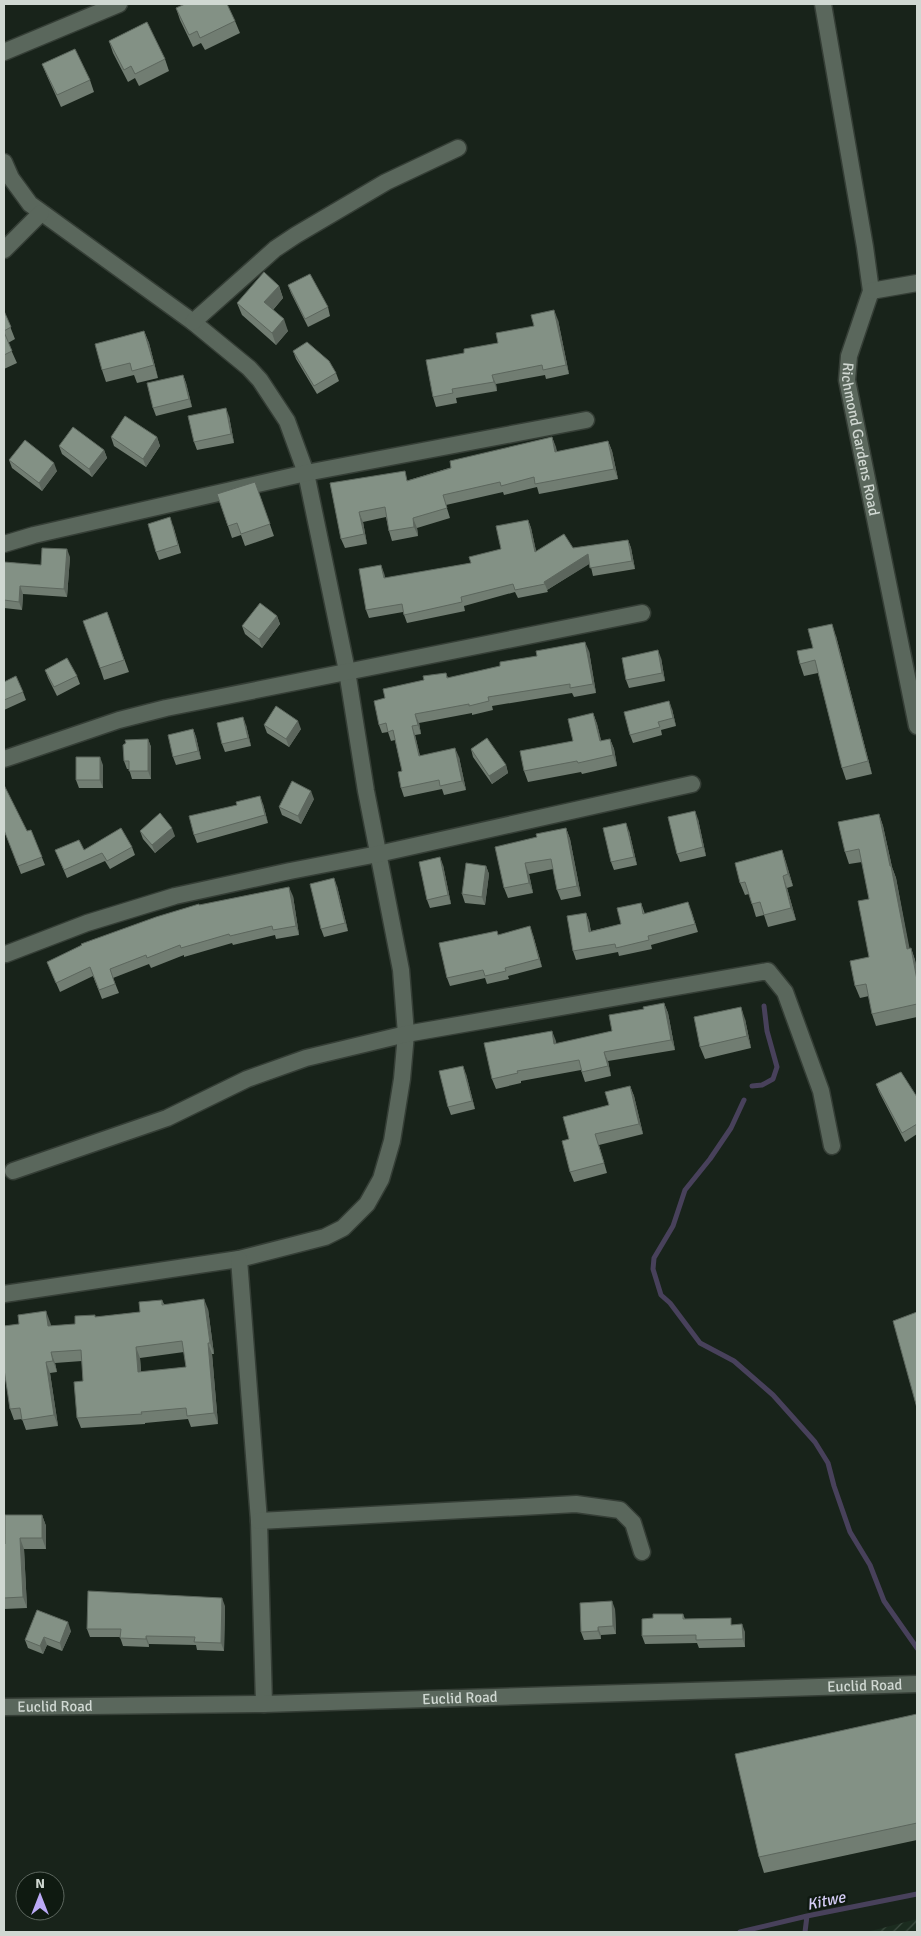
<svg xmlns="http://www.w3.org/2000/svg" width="921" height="1936" font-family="Signika,sans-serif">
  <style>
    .industrial { fill: url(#industrial-furrows) }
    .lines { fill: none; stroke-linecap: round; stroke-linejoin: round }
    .stream { stroke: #48415b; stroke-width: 5 }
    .minor-casing { stroke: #353e36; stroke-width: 19 }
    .minor { stroke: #5a675c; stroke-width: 16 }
    .wall { fill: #717d72; fill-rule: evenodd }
    .shaded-wall { fill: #5c665d }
    .building { fill: #839185; stroke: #5c665d; fill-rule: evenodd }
    .labels { text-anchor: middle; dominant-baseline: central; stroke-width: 5; stroke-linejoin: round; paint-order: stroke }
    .street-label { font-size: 15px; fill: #d0d8d2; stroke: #0f1a11 }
    .water-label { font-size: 16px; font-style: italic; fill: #d5cdf6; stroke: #0f1a11 }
  </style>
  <defs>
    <pattern id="industrial-furrows" width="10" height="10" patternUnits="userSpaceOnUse" patternTransform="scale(1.25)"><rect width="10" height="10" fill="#1b2c1f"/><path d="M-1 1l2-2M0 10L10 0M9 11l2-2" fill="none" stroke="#3b4a3f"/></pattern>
  </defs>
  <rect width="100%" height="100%" fill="#18231a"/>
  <path class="industrial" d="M917,1919V1932H867Z"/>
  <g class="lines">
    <path class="stream" d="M752,1086L762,1085L773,1079L777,1067L767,1031L764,1006
      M744,1100L731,1128L710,1159L685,1190L673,1226L654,1258L653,1269L661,1295L670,1303L700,1343L734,1361L773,1395L815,1442L828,1463L834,1486L850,1532L870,1565L884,1601L917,1648
      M740,1932L807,1916L917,1894
      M805,1932L807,1916"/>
    <defs>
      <g id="minor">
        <path id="s1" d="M823,4L865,247L871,291L849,356L847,380L917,726"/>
        <path d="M4,52L119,4"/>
        <path d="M4,162L11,178L30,204L193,322L249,368L260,380L287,421L306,473L347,671L366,791L401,970L406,1034L402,1079L392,1141L381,1179L367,1204L343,1228L325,1237L239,1259L4,1294"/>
        <path d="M4,250L41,213"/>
        <path d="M871,291L917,283"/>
        <path d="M193,322L275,249L296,235L386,182L458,148"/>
        <path d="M4,544L34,535L306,473L586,420"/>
        <path d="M4,759L119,720L166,708L642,613"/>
        <path d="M6,954L87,923L175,896L290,871L378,854L692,784"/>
        <path d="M13,1171L167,1118L247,1079L306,1058L406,1034L768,971L785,992L821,1091L832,1146"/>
        <path d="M239,1259L259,1521L264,1704"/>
        <path d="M259,1521L576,1504L620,1510L633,1523L642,1552"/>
        <path id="s2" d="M4,1707L264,1704L917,1684"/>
      </g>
    </defs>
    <use href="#minor" class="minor-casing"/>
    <use href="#minor" class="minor"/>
  </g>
  <path class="wall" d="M176,8L235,21L240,33L205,50L201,43L193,47L180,20Z
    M109,41L165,59L169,71L139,86L135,78L128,82L113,53Z
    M42,64L90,80L94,92L61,107L47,76Z
    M288,285L328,307L330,316L308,327L291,293Z
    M279,286L283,298L273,310L288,331L276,345L242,315L237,303Z
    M4,311L15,339L8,343L17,363L4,369Z
    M558,320L569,374L546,379L545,375L496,384L497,391L456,398L457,403L436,407L433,397L464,353L498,343L534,326Z
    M144,331L149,343L158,378L137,383L134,375L106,382L102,370Z
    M293,351L336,373L339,381L317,394L296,359Z
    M183,375L186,383L192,407L156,416L153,408Z
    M229,416L234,443L197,450L194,442Z
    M111,437H157L160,446L146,467L114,446Z
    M552,437L557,452L608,441L612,451L618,479L539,494L537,487L504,495L503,492L446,505L450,518L417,528L418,536L392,541L389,531L386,517L363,522L367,544L345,548L341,539L330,483L409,480Z
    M59,446L104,450L107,458L92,477L62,454Z
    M9,460L57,471L42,491L12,468Z
    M255,482L274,536L245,546L241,535L232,538L217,494Z
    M528,520L531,528L536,551L573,548L628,540L631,548L635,569L593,576L590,563L547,590L548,592L518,598L515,592L464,606L465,611L407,623L403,612L369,618L366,610L384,573L385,578L471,563L501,549Z
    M173,525L181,553L159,560L156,552Z
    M70,557L67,597L23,594L22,610L4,608V562L41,565Z
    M107,612L129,672L104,680L100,668Z
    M277,616L280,624L262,648L245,634L242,626Z
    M836,636L872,774L846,780L842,768L818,673L804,676L800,664L813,648Z
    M589,651L596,693L574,697L572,693L492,706L493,710L472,715V713L419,723L421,734L415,735L420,756L459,757L466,790L444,795L442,789L404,797L401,788L402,771L395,740L391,741L388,732L382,733L379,725L385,698L424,680L446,673L448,678Z
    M661,658L665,681L629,688L626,680Z
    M45,670L77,676L80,684L57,696L48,678Z
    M4,682L23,692L26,700L4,710Z
    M672,709L676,726L661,730L662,735L633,743L630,735Z
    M593,713L597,724L601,741L610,739L614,749L617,766L582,774L581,772L528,782L524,771L573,741Z
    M246,725L251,746L225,752L222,744Z
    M264,725L301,729L289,747L267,733Z
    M193,729L196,737L201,759L176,765L173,757Z
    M148,739L151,747V779H132L129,769H127L124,761Z
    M471,749L506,765L508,773L492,784L473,757Z
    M103,765V788H79L76,780Z
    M314,799L301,824L282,815L279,807Z
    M263,804L268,823L197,843L194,835Z
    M879,814L883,826L892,867L896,878L909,949L911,948L915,960L917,971V1017L876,1026L872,1014L869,996L860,998L855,986L869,957V899L862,862L849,864L845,852Z
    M698,819L706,856L680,862L677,854Z
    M566,828L570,839L581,896L561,900L557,890L553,869L529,874L533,893L508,898L504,888L537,837Z
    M4,830L27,831L31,830L45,865L21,874Z
    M140,831L175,836L155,853L143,839Z
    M629,831L637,865L614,870L611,862Z
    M132,847L135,855L110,869L105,861L67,878L55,850H84Z
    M782,850L793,886L787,888L796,920L768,927L764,915L756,917L749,894L745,895L740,883Z
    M443,865L451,904L430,908L427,900Z
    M486,866L489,874L485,905L465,903L462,894Z
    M337,886L348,931L324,937L321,929Z
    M293,896L299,935L276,939L275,935L233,945L232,943L184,957V955L151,968L149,964L113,978L119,993L102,999L93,976L60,992L47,962L199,905Z
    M641,903L645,914L691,910L698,932L651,945L652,949L619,956L618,952L576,960L573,951L586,913L589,921L591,931L621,924Z
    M498,935H533L542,967L508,976L509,979L487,984L485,978L450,986L447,978Z
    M664,1003L668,1013L675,1050L608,1061L611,1076L585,1082L581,1070L521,1081V1083L496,1089L492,1079L556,1041V1044L612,1031L644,1009Z
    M745,1019L751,1048L705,1059L700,1047Z
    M466,1074L475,1109L451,1115L448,1107Z
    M876,1084L917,1097V1134L905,1142L879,1092Z
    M630,1086L634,1096L643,1134L599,1145L607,1173L574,1182L570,1172L569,1139Z
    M162,1300L164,1304L208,1309L214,1354H212L218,1424L191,1427L188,1419L145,1423V1424L81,1428L77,1418L83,1381L82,1361L55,1363L57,1372L50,1373L58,1426L26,1430L22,1419L14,1420L10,1409L6,1380H4V1326L50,1322L51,1326L75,1324L95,1317L140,1312ZM184,1352L186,1367L141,1372L140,1358Z
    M42,1515L46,1526V1549H24L27,1608L4,1609V1545L5,1544Z
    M225,1606L224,1651L197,1650L196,1645L149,1644V1647L123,1646L120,1637H90L87,1629Z
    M615,1609L616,1634L601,1635V1639L584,1640L581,1632Z
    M683,1614L685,1619L733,1625L745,1632V1647L699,1648L697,1643L645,1644L642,1636L653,1618Z
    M71,1631L62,1651L47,1645L43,1654L28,1648L25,1640Z
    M917,1714V1840L764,1873L759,1857Z"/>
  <path class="shaded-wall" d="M279,286L283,298L269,314L264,302Z
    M554,310L558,320L569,374L566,365Z
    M284,319L288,331L276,345L272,333Z
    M144,331L149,343L158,378L154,365Z
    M183,375L186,383L192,407L189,399Z
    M492,375L496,384L497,391L494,382Z
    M226,408L229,416L234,443L231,434Z
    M157,437L160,446L146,467L143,459Z
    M552,437L556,447L559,462L555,452Z
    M608,441L612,451L618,479L614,469Z
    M104,450L107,458L92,477L89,469Z
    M54,463L57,471L42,491L39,483Z
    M359,512L363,522L367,544L364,534Z
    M413,518L417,528L418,536L414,527Z
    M528,520L531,528L538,560L535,552Z
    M628,540L631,548L635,569L632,561Z
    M67,549L70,557L67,597L64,589Z
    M588,554L591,563L547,590L548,592L544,582Z
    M381,565L384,573L386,586L384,578Z
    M20,586L23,594L22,610L19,602Z
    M277,616L280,624L262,648L259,639Z
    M832,624L836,636L872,774L868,761Z
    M585,642L589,651L596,693L593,684Z
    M658,650L661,658L665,681L662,673Z
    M669,701L672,709L676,726L673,718Z
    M593,713L597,724L604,752L600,741Z
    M415,714L419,723L421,734L418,725Z
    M243,717L246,725L251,746L248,738Z
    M298,721L301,729L289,747L286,739Z
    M412,726L415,735L422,765L419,756Z
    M193,729L196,737L201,759L198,751Z
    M148,739L151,747V779L148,771Z
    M610,739L614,749L617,766L613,755Z
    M455,748L459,757L466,790L462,781Z
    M100,757L103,765V788L100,780Z
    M506,765L508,773L492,784L489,776Z
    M311,791L314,799L301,824L298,816Z
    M260,796L263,804L268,823L265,815Z
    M695,811L698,819L706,856L703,847Z
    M879,814L883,826L892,867L896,878L912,961L907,949Z
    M626,823L629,831L637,865L634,857Z
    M172,828L175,836L155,853L152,845Z
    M566,828L570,839L581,896L577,886Z
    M782,850L786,862L793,886L788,874Z
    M440,857L443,865L451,904L448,895Z
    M525,863L529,874L533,893L529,883Z
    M486,866L489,874L485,905L482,897Z
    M783,876L787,888L796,920L791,908Z
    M334,878L337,886L348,931L345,923Z
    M289,887L293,896L299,935L296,926Z
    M586,913L589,921L592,940L589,932Z
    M530,926L533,935L542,967L539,959Z
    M911,948L915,960L917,971V980Z
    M664,1003L668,1013L675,1050L671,1040Z
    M741,1007L745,1019L751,1048L747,1036Z
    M552,1031L556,1041L558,1054L554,1044Z
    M604,1052L608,1061L611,1076L608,1066Z
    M463,1066L466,1074L475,1109L472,1101Z
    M630,1086L634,1096L643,1134L639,1124Z
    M204,1299L208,1309L214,1354L210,1343Z
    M46,1311L50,1322L52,1337L48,1326Z
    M208,1343L212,1354L218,1424L214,1413Z
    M136,1347L140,1358L142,1383L138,1372Z
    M51,1352L55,1363L57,1372L53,1361Z
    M46,1362L50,1373L58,1426L54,1415Z
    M42,1515L46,1526V1549L42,1538Z
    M20,1538L24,1549L27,1608L23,1597Z
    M222,1598L225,1606L224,1651L221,1643Z
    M612,1601L615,1609L616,1634L613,1626Z
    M68,1622L71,1631L62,1651L60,1643Z
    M742,1624L745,1632V1647L743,1639Z
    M598,1627L601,1635V1639L598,1631Z
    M146,1636L149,1644V1647L146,1639Z
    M44,1637L47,1645L43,1654L40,1646Z"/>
  <path class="building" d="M185,4H227L235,21L200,38L197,31L189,35L176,8Z
    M147,22L165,59L135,74L131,66L124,70L109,41Z
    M75,49L90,80L57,95L42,64Z
    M264,272L279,286L264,302L284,319L272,333L237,303Z
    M310,274L328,307L305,319L288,285Z
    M554,310L566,365L543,370L542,365L492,375L494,382L452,389L453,393L433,397L426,360L464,353V349L498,343L496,333L534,326L531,315Z
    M4,311L11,327L4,331Z
    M144,331L154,365L132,371L130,363L102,370L95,344Z
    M4,332L12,351L4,355Z
    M307,342L329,361L336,373L314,386L293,351Z
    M183,375L189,399L153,408L147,383Z
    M226,408L231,434L194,442L188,416Z
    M125,416L157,437L143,459L111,437Z
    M73,427L104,450L89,469L59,446Z
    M552,437L555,452L608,441L614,469L535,484L534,477L501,486L500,482L443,495L447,508L413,518L414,527L389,531L385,507L359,512L364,534L341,539L330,483L405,471L407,481L451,468L450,461Z
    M25,440L54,463L39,483L9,460Z
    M255,482L270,524L241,534L237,523L228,526L217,494Z
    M170,517L178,545L156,552L148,524Z
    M528,520L535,552L564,534L573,548L628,540L632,561L590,568L588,554L544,582L545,584L515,590L513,584L461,597L462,602L404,615L402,604L366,610L359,569L381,565L384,578L471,563L469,557L501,549L496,526Z
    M42,548L67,549L64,589L20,586L19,602L4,600V562L41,565Z
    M260,603L277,616L259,639L242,626Z
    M107,612L124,660L100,668L83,621Z
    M832,624L868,761L842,768L815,660L800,664L797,651L813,648L808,629Z
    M585,642L593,684L570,688V684L488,697L489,701L469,706V704L415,714L418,725L412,726L419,756L455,748L462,781L440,786L439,780L401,788L398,772L402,771L393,730L388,732L386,723L379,725L374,701L385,698L383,689L424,680L423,676L446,673L447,678L500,666V662L537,656L536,651Z
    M658,650L662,673L626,680L622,658Z
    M67,658L77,676L54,687L45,670Z
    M16,676L23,692L4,700V682Z
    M669,701L673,718L658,722L660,727L630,735L624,712Z
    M276,706L298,721L286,739L264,725Z
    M593,713L600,741L610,739L613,755L578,763L577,761L524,771L520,751L573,741L568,719Z
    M243,717L248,738L222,744L217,723Z
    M193,729L198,751L173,757L168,735Z
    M487,738L506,765L489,776L471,749Z
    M148,739V771H129V761H124L123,745L126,743L125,740Z
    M76,757H100V780H76Z
    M292,781L311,791L298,816L279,807Z
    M4,785L27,831L31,830L42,857L18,866L4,830Z
    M260,796L265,815L194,835L189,816L237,805L236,802Z
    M695,811L703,847L677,854L668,817Z
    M160,813L172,828L152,845L140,831Z
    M879,814L890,866H891L907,949L911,948L917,980V1004L872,1014L866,984L855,986L850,961L869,957L858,901L869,899L859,849L845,852L838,822Z
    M626,823L634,857L611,862L603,828Z
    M121,828L132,847L107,861L102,853L64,870L55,850L79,840L84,850Z
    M566,828L577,886L557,890L551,859L525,863L529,883L504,888L495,847L537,837L536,834Z
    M782,850L788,874L783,876L791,908L764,915L760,902L752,904L745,882L740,883L735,863Z
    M440,857L448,895L427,900L419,862Z
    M466,863L486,866L482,897L462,894Z
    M334,878L345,923L321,929L310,884Z
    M289,887L296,926L273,930L272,926L230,936L229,934L181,948L180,945L147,958L146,955L110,969L115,984L99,990L90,967L56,983L47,962L82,945L81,944L156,917L199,904V905Z
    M688,902L695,924L648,936L649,940L616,948L615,944L573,951L567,916L586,913L589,932L621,924L617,908L641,903L643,914Z
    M530,926L539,959L505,968L506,971L485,976L483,970L447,978L439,943L497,931L498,935Z
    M664,1003L671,1040L604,1052L608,1066L582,1072L579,1060L517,1071L518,1073L492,1079L484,1043L552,1031L554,1044L612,1031L609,1015L644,1009L643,1007Z
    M741,1007L747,1036L700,1047L694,1017Z
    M463,1066L472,1101L448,1107L439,1071Z
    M901,1072L917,1097V1124L902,1133L876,1084Z
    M630,1086L639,1124L595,1134L604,1163L570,1172L562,1141L569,1139L563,1117L609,1105L605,1092Z
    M204,1299L210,1343H208L214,1413L187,1416L186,1408L141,1412L142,1414L77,1418L74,1382L83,1381L81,1350L51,1352L53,1361L46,1362L54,1415L22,1420L20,1408L10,1409L4,1369V1326L19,1324L18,1315L46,1311L48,1326L75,1324V1316L95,1315V1317L140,1312L139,1302L162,1300V1305ZM182,1341L186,1367L138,1372L136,1347Z
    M917,1312V1408L893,1321Z
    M5,1515H42V1538H20L23,1597L4,1598V1545L5,1544Z
    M88,1591L222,1598L221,1643L194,1642L195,1637L146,1636V1639L120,1638L121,1629H87Z
    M612,1601L613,1626L598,1627V1631L581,1632L580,1603Z
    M37,1610L68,1622L60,1643L44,1637L40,1646L25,1640Z
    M653,1614H683V1619L731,1618V1625L742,1624L743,1639L696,1640V1635L642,1636V1619L653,1618Z
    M917,1714V1823L759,1857L735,1754Z"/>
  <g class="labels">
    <g class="street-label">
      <text stroke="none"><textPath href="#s1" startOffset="444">Richmond Gardens Road</textPath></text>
      <text stroke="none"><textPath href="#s2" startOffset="861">Euclid Road</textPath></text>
      <text stroke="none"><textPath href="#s2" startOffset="456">Euclid Road</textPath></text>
      <text stroke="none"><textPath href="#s2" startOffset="51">Euclid Road</textPath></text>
    </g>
    <g class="water-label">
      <text transform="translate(826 1901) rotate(-12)">Kitwe</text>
    </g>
  </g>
  <rect width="921" height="1936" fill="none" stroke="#d0d8d2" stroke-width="10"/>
  <g transform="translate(40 1896)"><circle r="24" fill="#0f1a11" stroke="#5c665e"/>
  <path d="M0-4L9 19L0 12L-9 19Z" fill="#bbaaf6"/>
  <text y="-8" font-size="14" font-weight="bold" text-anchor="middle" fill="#d0d8d2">N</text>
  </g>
</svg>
